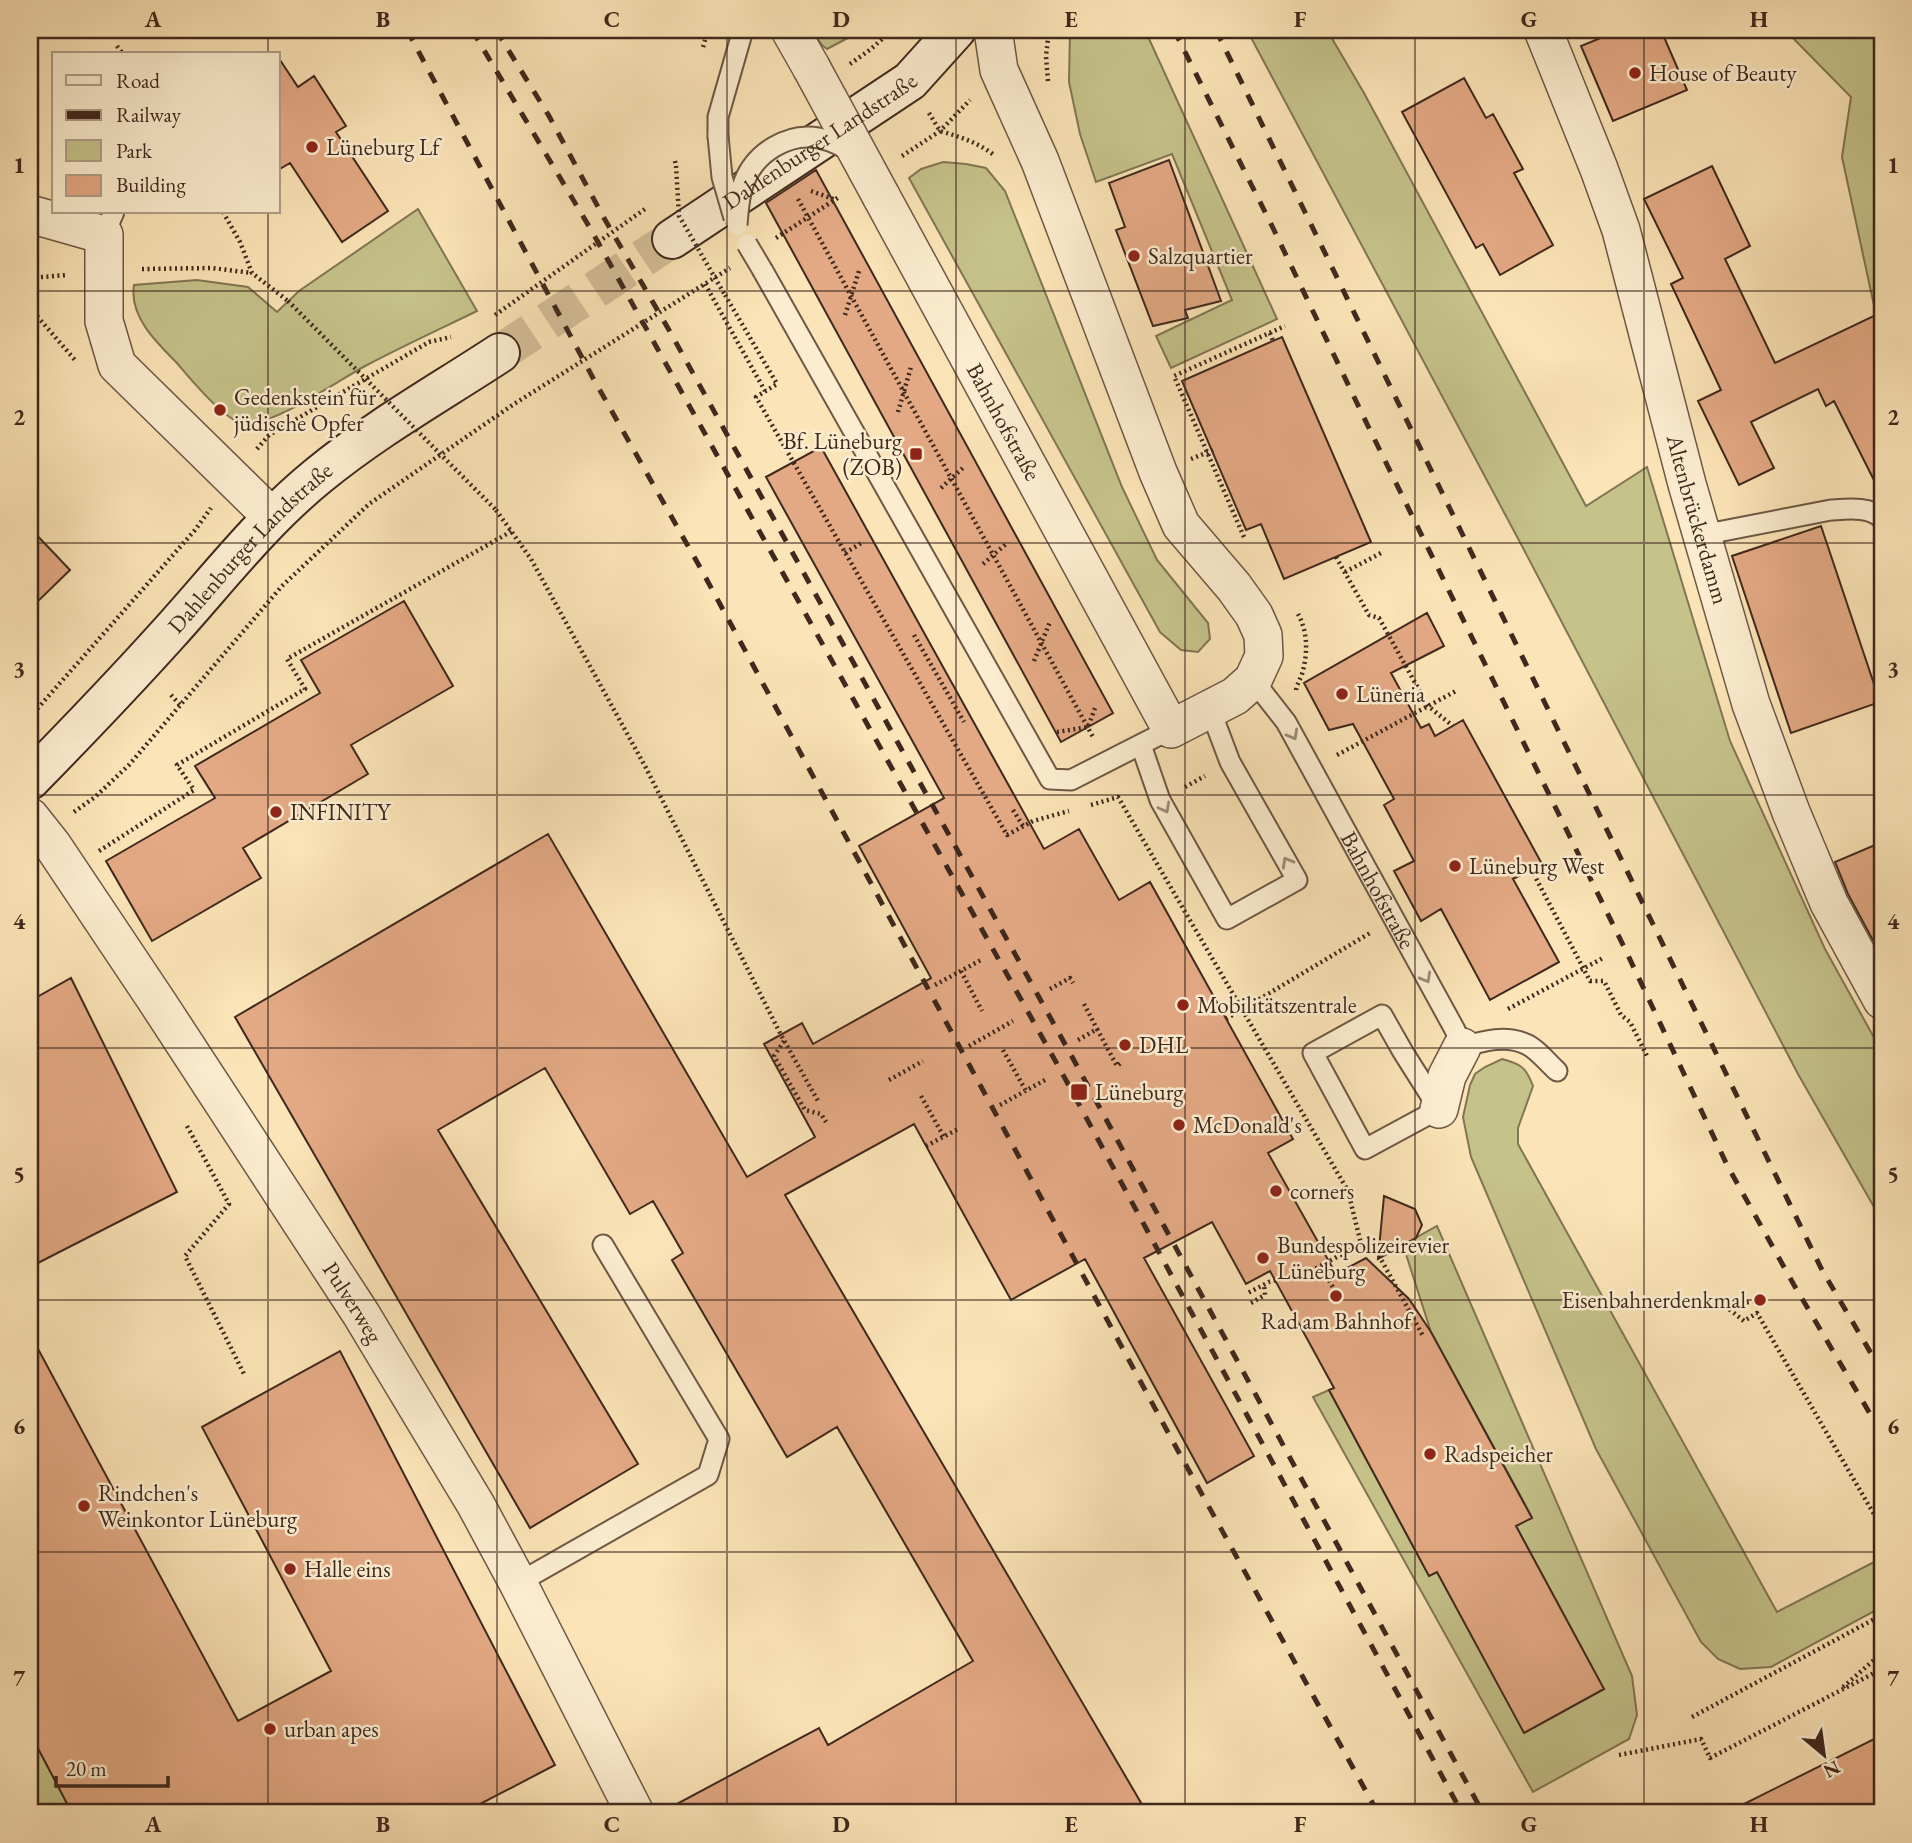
<svg xmlns="http://www.w3.org/2000/svg" width="1912" height="1843" font-family="'EB Garamond',serif">
  <style>
    .green { fill: #c5c28a; stroke: #827554; stroke-width: 2 }
    .building { fill: #e3a984; stroke: #3f281d; stroke-width: 2 }
    .lines { fill: none; stroke-linecap: round; stroke-linejoin: round }
    .secondary-tunnel { stroke: #d5be98; stroke-width: 38; stroke-dasharray: 38 19; stroke-linecap: butt }
    .service-casing { stroke: #6e5744; stroke-width: 23 }
    .minor-casing { stroke: #6e5744; stroke-width: 40 }
    .secondary-casing { stroke: #3f281d; stroke-width: 42 }
    .path { stroke: #3f281d; stroke-width: 4.5; stroke-dasharray: 2 3.5; stroke-linecap: butt }
    .service { stroke: #fcedd0; stroke-width: 19 }
    .minor { stroke: #fcedd0; stroke-width: 37 }
    .secondary { stroke: #fcedd0; stroke-width: 38 }
    .rail { stroke: #3f281d; stroke-width: 5; stroke-dasharray: 12 12; stroke-linecap: butt }
    .service-bridge-casing { stroke: #6e5744; stroke-width: 23; stroke-linecap: butt }
    .minor-bridge-casing { stroke: #6e5744; stroke-width: 40; stroke-linecap: butt }
    .path-bridge { stroke: #3f281d; stroke-width: 4.5; stroke-dasharray: 2 3.5; stroke-linecap: butt }
    .service-bridge { stroke: #fcedd0; stroke-width: 19 }
    .minor-bridge { stroke: #fcedd0; stroke-width: 37 }
    .oneway { stroke: #9e8a76 }
    .grid { fill: none; stroke: #3f281d; stroke-width: 2; stroke-opacity: 0.55 }
    .poi-dot { fill: #8f2418; stroke: #fcedd0; stroke-width: 2.5 }
    .labels { text-anchor: middle; dominant-baseline: central; stroke-width: 5; stroke-linejoin: round; paint-order: stroke }
    .poi-label { font-size: 23px; fill: #3f281d; stroke: #fcedd0; text-anchor: start }
    .street-label { font-size: 23px; fill: #3f281d; stroke: #fcedd0 }
    .neatline { fill: none; stroke: #3f281d; stroke-width: 2.5 }
    .grid-label { font-size: 23px; text-anchor: middle; font-weight: bold; fill: #3f281d }
  </style>
  <rect width="100%" height="100%" fill="#fbe4b7"/>
  <filter id="stains"><feTurbulence type="fractalNoise" baseFrequency=".00286" numOctaves="4"/><feColorMatrix values="0 0 0 0 .2 0 0 0 0 .09 0 0 0 0 .02 0 0 0 .5 -.17"/></filter>
  <radialGradient id="worn" r=".72"><stop offset=".6" stop-color="#630" stop-opacity="0"/><stop offset="1" stop-color="#630" stop-opacity=".3"/></radialGradient>
  <path class="green" d="M816,30H863L827,49C819,44 817,38 816,30Z
    M1070,30H1145L1277,319L1171,368L1156,336L1232,300L1172,154L1096,182L1080,134L1069,82Z
    M1247,30H1327L1364,93L1586,506L1647,467L1730,741L1825,949L1882,1052V1221L1798,1074L1523,548Z
    M1785,30H1882V329L1876,315L1842,157L1851,97Z
    M943,162L966,164L986,168L1005,191L1122,487L1157,560L1208,623L1210,639L1198,652L1181,650L1160,632L909,178L921,169Z
    M418,209L477,311C440,329 403,346 367,365C340,379 270,429 242,423C224,420 189,377 176,362C156,342 129,316 134,285L197,280L248,287L277,312L299,291Z
    M1502,1059C1522,1064 1526,1068 1533,1086L1518,1128V1144L1777,1612L1882,1558V1607L1771,1667L1740,1669L1718,1659L1701,1642L1596,1449L1471,1157L1463,1117L1470,1085L1475,1074L1485,1067Z
    M1437,1226L1632,1676L1637,1715L1629,1739L1533,1792L1313,1397L1329,1390L1429,1576L1437,1572L1524,1732L1604,1689L1516,1526L1532,1517L1431,1332L1403,1245Z
    M30,1733L72,1813H30Z"/>
  <path class="building" d="M1620,30H1661L1687,90L1613,121L1581,46Z
    M278,57L298,87L314,76L346,126L336,132L388,211L342,242L290,163L278,170Z
    M1464,78L1486,118L1493,114L1523,169L1514,173L1553,245L1500,275L1483,244L1476,248L1402,112Z
    M1169,160L1221,301L1185,310L1188,318L1153,326L1116,230L1125,227L1109,183Z
    M1712,166L1750,246L1725,259L1775,363L1882,312V496L1834,401L1826,406L1818,389L1751,422L1774,468L1739,485L1698,401L1721,390L1671,284L1683,278L1644,199Z
    M816,170L1113,713L1061,742L766,203Z
    M1282,337L1371,542L1284,579L1261,524L1246,530L1182,381Z
    M821,447L1044,849L1079,829L1119,900L1150,882L1293,1139L1268,1153L1336,1274L1366,1258L1409,1299L1431,1332L1532,1518L1516,1526L1604,1689L1524,1733L1437,1572L1429,1576L1329,1390L1334,1388L1270,1271L1246,1284L1212,1222L1144,1258L1254,1456L1207,1483L1085,1259L1011,1300L914,1124L785,1195L1147,1813H660L819,1728L828,1745L973,1661L837,1427L787,1457L672,1260L683,1253L653,1201L630,1214L545,1068L438,1130L638,1464L530,1528L235,1017L548,834L747,1177L815,1137L764,1044L802,1023L813,1044L931,978L859,846L944,798L766,477Z
    M1821,526L1880,702L1791,733L1732,556Z
    M30,528L70,570L30,609Z
    M404,601L453,686L351,745L368,774L243,848L261,878L152,941L106,861L215,798L195,766L320,693L301,660Z
    M1427,613L1444,646L1391,673L1421,728L1429,724L1435,736L1463,720L1542,864L1513,879L1559,962L1490,1000L1441,909L1421,921L1394,871L1414,861L1384,805L1394,799L1353,724L1329,730L1304,683Z
    M1882,842V957L1848,894L1835,862Z
    M71,978L177,1192L30,1267V1001Z
    M1384,1196L1415,1209L1422,1225L1416,1238L1378,1259Z
    M30,1334L238,1721L331,1671L202,1427L340,1351L555,1765L463,1813H72L30,1733Z
    M1882,1735V1813H1726Z"/>
  <g class="lines">
    <path class="secondary-tunnel" d="M500,353L672,239"/>
    <defs>
      <g id="service">
        <path d="M718,136V117L743,30"/>
        <path d="M104,235L114,212"/>
        <path d="M763,271L1050,779L1071,780L1171,729"/>
        <path d="M1702,535L1831,510C1847,509 1871,506 1882,519"/>
        <path id="s1" d="M1253,680L1286,722L1455,1030L1462,1047C1483,1041 1507,1034 1528,1045C1538,1050 1548,1063 1557,1071"/>
        <path d="M1141,745L1160,800L1227,919L1297,880L1230,762L1210,709"/>
        <path d="M1382,1015L1403,1052L1439,1109L1365,1149L1313,1053Z"/>
        <path d="M518,1583L708,1475L719,1439L603,1245"/>
      </g>
      <g id="minor">
        <path d="M790,30L811,67"/>
        <path id="s2" d="M1543,30L1599,169L1621,230L1687,484L1751,704L1791,812L1829,903L1882,1000"/>
        <path id="s3" d="M881,196L1171,729L1235,696L1253,680L1264,656L1263,635L1254,615L1234,587L1181,525L1158,472L1040,161L999,70L993,30"/>
        <path d="M30,214L104,235V321L117,365L272,517"/>
        <path id="s4" d="M30,817L53,846L158,1003L361,1314L476,1505L518,1583L635,1813"/>
        <path d="M1439,1109L1447,1076L1462,1047"/>
      </g>
      <g id="secondary">
        <path id="s5" d="M672,239L910,81L956,30"/>
        <path id="s6" d="M30,780C77,732 124,683 169,633C218,579 262,521 319,475C375,429 439,393 500,353"/>
      </g>
    </defs>
    <use href="#service" class="service-casing"/>
    <use href="#minor" class="minor-casing"/>
    <use href="#secondary" class="secondary-casing"/>
    <path class="path" d="M117,46L123,54
      M703,47L708,30
      M850,64L871,49L892,30
      M1048,81L1046,56L1049,30
      M929,113L940,131C960,137 978,142 995,156
      M902,156L940,131L970,100
      M675,161L676,166
      M811,191L836,200
      M798,199L1093,737
      M223,212L240,242L252,273L288,301
      M776,238L839,197
      M142,269L212,268L252,273
      M30,278L67,275
      M705,284L765,391
      M725,295L777,384L756,397L1007,835L1033,821L1069,811
      M30,308L75,360
      M495,315L645,209
      M845,315L859,271
      M1270,333L1273,341
      M898,412L911,367
      M257,449L269,435L429,342L451,337
      M1191,459L1213,450
      M941,488L965,466
      M496,510L531,559L646,768L781,1035L818,1101
      M1244,537L1174,376L1285,326
      M845,553L863,542
      M1336,557L1369,615L1379,618L1428,706L1453,726
      M983,564L1006,544
      M1345,572L1381,553
      M914,635L964,722
      M1034,661L1050,622
      M1296,690C1297,684 1300,680 1302,674C1308,654 1308,632 1298,614
      M171,695L181,706
      M30,717L195,530L211,508
      M1057,732L1088,727L1095,708
      M1337,755L1456,691
      M1185,787L1205,776
      M1091,805L1118,797L1348,1191L1361,1244L1309,1272L1269,1282L1246,1294
      M1013,810L1023,826
      M74,812L95,797L129,765L282,586L369,504L514,404L730,268
      M99,851L194,790L177,765L305,689L287,659L512,531
      M1531,869L1590,981H1604L1621,1015L1630,1022L1647,1056
      M961,971L982,1011
      M935,985L981,960
      M1050,989L1070,978L1073,983
      M1084,1004L1097,1029
      M1508,1009L1603,958
      M1226,1019L1370,933
      M1078,1040L1097,1029L1117,1066L1122,1062
      M784,1041L774,1056L805,1110L821,1114L826,1122
      M969,1046L1013,1021
      M1003,1050L1026,1091
      M889,1080L923,1061
      M921,1096L944,1137
      M1000,1105L1045,1080
      M187,1126L229,1204L185,1256L245,1376
      M926,1146L960,1128
      M1361,1244L1377,1252L1423,1336
      M1321,1266L1335,1291
      M1251,1303L1265,1295L1264,1284
      M1725,1306L1744,1321L1757,1313L1882,1528
      M1725,1306L1760,1300
      M1843,1687L1882,1653
      M1692,1717L1882,1615
      M1619,1755L1701,1739L1710,1758L1882,1669"/>
    <use href="#service" class="service"/>
    <use href="#minor" class="minor"/>
    <use href="#secondary" class="secondary"/>
    <path class="rail" d="M407,30L593,378L701,569L1177,1449L1378,1813
      M472,30L590,228L1061,1071L1462,1813
      M496,30L549,116L604,218L669,330L1076,1064L1483,1813
      M1174,30L1273,228L1368,426L1626,951L1727,1165L1794,1285L1882,1434
      M1216,30L1822,1270L1882,1372"/>
    <defs>
      <path id="service-bridge" d="M718,136L722,177L734,218
        M737,225C738,211 739,195 744,182C755,153 788,132 819,138C832,141 843,146 854,154
        M747,244L763,271"/>
      <path id="minor-bridge" d="M811,67L881,196"/>
    </defs>
    <use href="#service-bridge" class="service-bridge-casing"/>
    <use href="#minor-bridge" class="minor-bridge-casing"/>
    <path class="path-bridge" d="M676,166L679,216L725,295
      M288,301L496,510"/>
    <use href="#service-bridge" class="service-bridge"/>
    <use href="#minor-bridge" class="minor-bridge"/>
  </g>
  <defs><path id="oneway-chevron" d="M-2-3.5L2.5 0L-2 3.5" fill="none" stroke-width="1.6" stroke-linecap="round" stroke-linejoin="round" transform="scale(1.75)"/></defs>
  <g class="oneway">
    <use href="#oneway-chevron" transform="translate(1293 735) rotate(61)"/>
    <use href="#oneway-chevron" transform="translate(1165 808) rotate(62)"/>
    <use href="#oneway-chevron" transform="translate(1287 862) rotate(-119)"/>
    <use href="#oneway-chevron" transform="translate(1426 978) rotate(61)"/>
  </g>
  <path class="grid" d="M268,30V54M497,30V1813M727,30V1813M956,30V1813M1185,30V1813M1415,30V1813M1644,30V1813M268,212V1813M30,291H1882M30,543H1882M30,795H1882M30,1048H1882M30,1300H1882M30,1552H1882"/>
  <g class="poi-dot">
    <circle cx="1635" cy="73" r="7"/>
    <circle cx="312" cy="147" r="7"/>
    <circle cx="1134" cy="256" r="7"/>
    <circle cx="220" cy="410" r="7"/>
    <rect x="909" y="447" width="14" height="14" rx="3.5"/>
    <circle cx="1342" cy="694" r="7"/>
    <circle cx="276" cy="812" r="7"/>
    <circle cx="1455" cy="866" r="7"/>
    <circle cx="1183" cy="1005" r="7"/>
    <circle cx="1125" cy="1045" r="7"/>
    <rect x="1070" y="1083" width="18" height="18" rx="3.5"/>
    <circle cx="1179" cy="1125" r="7"/>
    <circle cx="1276" cy="1191" r="7"/>
    <circle cx="1263" cy="1258" r="7"/>
    <circle cx="1336" cy="1296" r="7"/>
    <circle cx="1760" cy="1300" r="7"/>
    <circle cx="1430" cy="1454" r="7"/>
    <circle cx="84" cy="1506" r="7"/>
    <circle cx="290" cy="1569" r="7"/>
    <circle cx="270" cy="1729" r="7"/>
  </g>
  <g class="labels">
    <g class="poi-label">
      <text x="1649" y="73">House of Beauty</text>
      <text x="326" y="147">Lüneburg Lf</text>
      <text x="1148" y="256">Salzquartier</text>
      <text x="234" y="397">Gedenkstein für<tspan x="234" dy="26">jüdische Opfer</tspan></text>
      <text x="902" y="441" text-anchor="end">Bf. Lüneburg<tspan x="902" dy="26">(ZOB)</tspan></text>
      <text x="1356" y="694">Lüneria</text>
      <text x="290" y="812">INFINITY</text>
      <text x="1469" y="866">Lüneburg West</text>
      <text x="1197" y="1005">Mobilitätszentrale</text>
      <text x="1139" y="1045">DHL</text>
      <text x="1095" y="1092">Lüneburg</text>
      <text x="1193" y="1125">McDonald's</text>
      <text x="1290" y="1191">corners</text>
      <text x="1277" y="1245">Bundespolizeirevier<tspan x="1277" dy="26">Lüneburg</tspan></text>
      <text x="1746" y="1300" text-anchor="end">Eisenbahnerdenkmal</text>
      <text x="1336" y="1321" text-anchor="middle">Rad am Bahnhof</text>
      <text x="1444" y="1454">Radspeicher</text>
      <text x="98" y="1493">Rindchen's<tspan x="98" dy="26">Weinkontor Lüneburg</tspan></text>
      <text x="304" y="1569">Halle eins</text>
      <text x="284" y="1729">urban apes</text>
    </g>
    <g class="street-label">
      <text stroke="none"><textPath href="#s5" startOffset="177">Dahlenburger Landstraße</textPath></text>
      <text stroke="none"><textPath href="#s3" startOffset="257">Bahnhofstraße</textPath></text>
      <text stroke="none"><textPath href="#s2" startOffset="514">Altenbrückerdamm</textPath></text>
      <text stroke="none"><textPath href="#s6" startOffset="320">Dahlenburger Landstraße</textPath></text>
      <text stroke="none"><textPath href="#s1" startOffset="245">Bahnhofstraße</textPath></text>
      <text stroke="none"><textPath href="#s4" startOffset="583">Pulverweg</textPath></text>
    </g>
  </g>
  <rect width="1912" height="1843" fill="none" stroke="#fbe4b7" stroke-width="77"/>
  <rect x="52" y="52" width="228" height="161" fill="#fcedd0" stroke="#b09e88" stroke-width="2"/>
  <rect x="66" y="75" width="35" height="10" fill="#fcedd0" stroke="#b09e88" stroke-width="2"/>
  <text x="116" y="88" font-size="21" fill="#3f281d">Road</text>
  <rect x="66" y="110" width="35" height="10" fill="#3f281d" stroke="#b09e88" stroke-width="2"/>
  <text x="116" y="122" font-size="21" fill="#3f281d">Railway</text>
  <rect x="66" y="140" width="35" height="21" fill="#c5c28a" stroke="#b09e88" stroke-width="2"/>
  <text x="116" y="158" font-size="21" fill="#3f281d">Park</text>
  <rect x="66" y="175" width="35" height="21" fill="#e3a984" stroke="#b09e88" stroke-width="2"/>
  <text x="116" y="192" font-size="21" fill="#3f281d">Building</text>
  <g transform="translate(1824 1755) rotate(151)" stroke="#fcedd0" stroke-width="5" paint-order="stroke">
  <path d="M0-5L12 26L0 18L-12 26Z" fill="#3f281d"/>
  <text y="-10" font-size="19" font-weight="bold" text-anchor="middle" fill="#3f281d">N</text>
  </g>
  <path d="M56 1776v10h112v-10" fill="none" stroke="#3f281d" stroke-width="3.5"/>
  <text x="66" y="1776" font-size="21" fill="#3f281d" stroke="#fcedd0" stroke-width="5" paint-order="stroke">20 m</text>
  <rect x="38" y="38" width="1836" height="1766" class="neatline"/>
  <g class="grid-label">
    <text x="153" y="27">A</text>
    <text x="383" y="27">B</text>
    <text x="612" y="27">C</text>
    <text x="841" y="27">D</text>
    <text x="1071" y="27">E</text>
    <text x="1300" y="27">F</text>
    <text x="1529" y="27">G</text>
    <text x="1759" y="27">H</text>
    <text x="19" y="173">1</text>
    <text x="1893" y="173">1</text>
    <text x="19" y="425">2</text>
    <text x="1893" y="425">2</text>
    <text x="19" y="677">3</text>
    <text x="1893" y="677">3</text>
    <text x="19" y="929">4</text>
    <text x="1893" y="929">4</text>
    <text x="19" y="1182">5</text>
    <text x="1893" y="1182">5</text>
    <text x="19" y="1434">6</text>
    <text x="1893" y="1434">6</text>
    <text x="19" y="1686">7</text>
    <text x="1893" y="1686">7</text>
    <text x="153" y="1832">A</text>
    <text x="383" y="1832">B</text>
    <text x="612" y="1832">C</text>
    <text x="841" y="1832">D</text>
    <text x="1071" y="1832">E</text>
    <text x="1300" y="1832">F</text>
    <text x="1529" y="1832">G</text>
    <text x="1759" y="1832">H</text>
  </g>
  <rect width="100%" height="100%" filter="url(#stains)"/>
  <rect width="100%" height="100%" fill="url(#worn)"/>
</svg>
